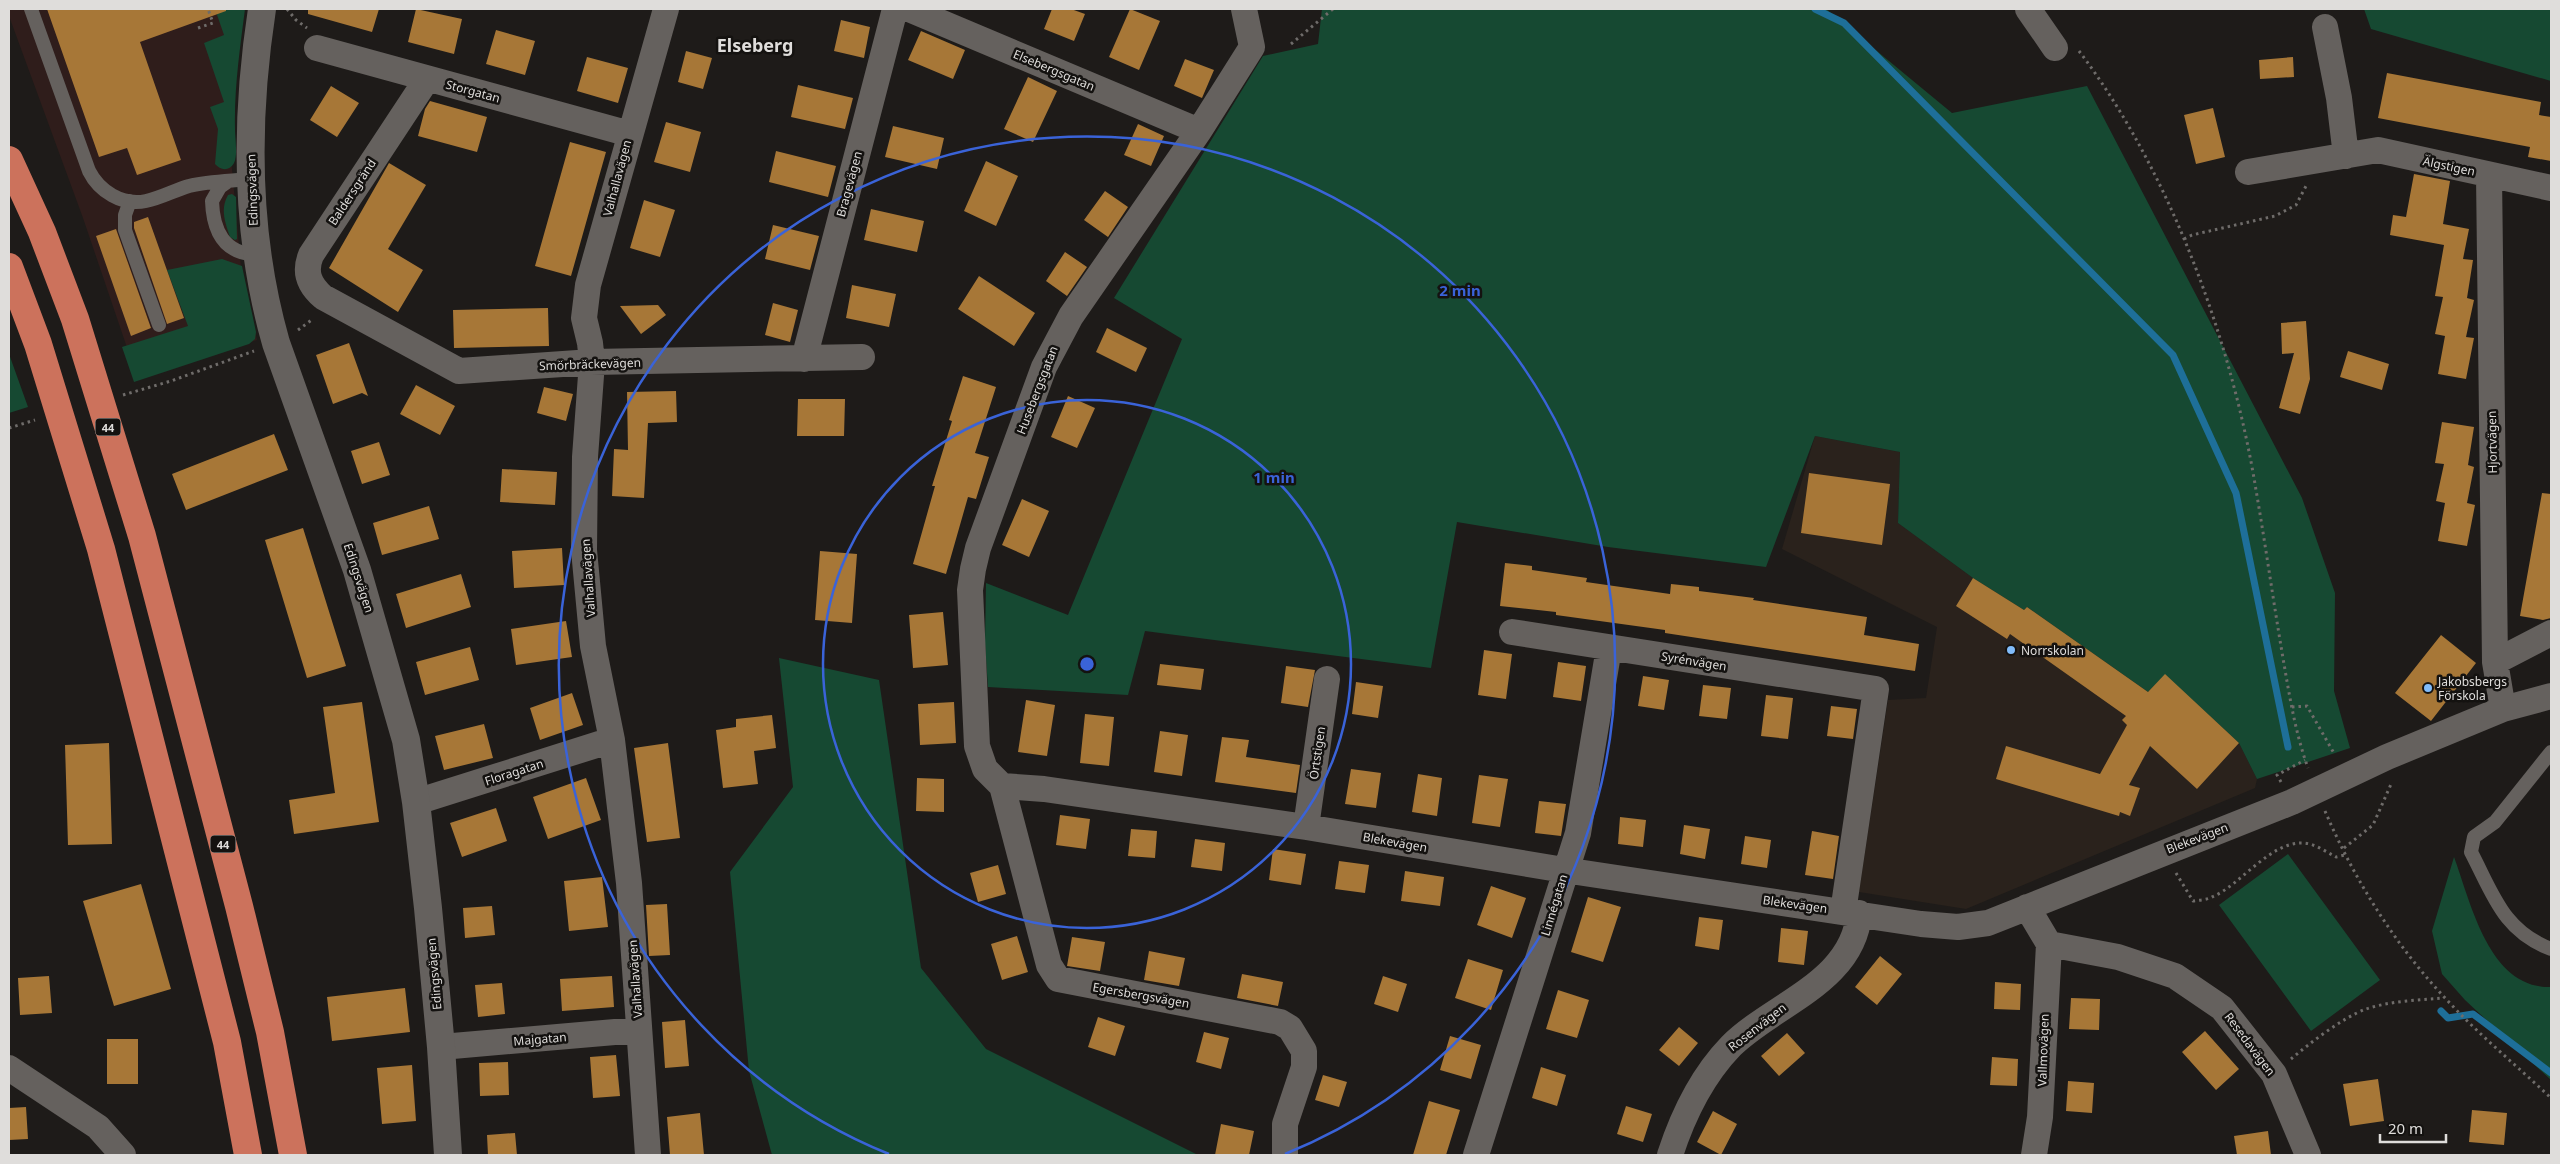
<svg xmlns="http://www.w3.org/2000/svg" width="2560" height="1164" font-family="'Noto Sans',sans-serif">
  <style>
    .commercial { fill: #2f1d1b }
    .built { fill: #2a221c }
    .green { fill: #164932 }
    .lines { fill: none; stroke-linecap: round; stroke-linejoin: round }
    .stream { stroke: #1e6f99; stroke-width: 7 }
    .building { fill: #a77737 }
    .path { stroke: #6f6c6a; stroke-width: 3; stroke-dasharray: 2.5 4; stroke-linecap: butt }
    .service { stroke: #65615e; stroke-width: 14 }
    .minor { stroke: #65615e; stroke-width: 26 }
    .tertiary { stroke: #65615e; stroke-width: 28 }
    .motorway { stroke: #cc725c; stroke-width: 28 }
    .ring { fill: none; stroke: #3a63d8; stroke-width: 2.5 }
    .poi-dot { fill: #81bcfa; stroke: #141210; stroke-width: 2 }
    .labels { text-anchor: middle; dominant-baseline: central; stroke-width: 5; stroke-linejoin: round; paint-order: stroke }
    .shield { fill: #141210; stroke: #a2a09e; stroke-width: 1 }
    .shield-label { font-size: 11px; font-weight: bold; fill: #dfdddb }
    .street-label { font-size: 12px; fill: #dfdddb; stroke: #141210 }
    .poi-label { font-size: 12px; fill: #dfdddb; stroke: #141210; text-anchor: start }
    .district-label { font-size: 18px; font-weight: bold; fill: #dfdddb; stroke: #141210 }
    .centre { fill: #3a63d8; stroke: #141210; stroke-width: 2.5 }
    .ring-label { font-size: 15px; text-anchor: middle; font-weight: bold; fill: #3a63d8; stroke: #141210; stroke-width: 5; stroke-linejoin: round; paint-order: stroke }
  </style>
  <rect width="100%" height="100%" fill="#1e1b19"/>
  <path class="commercial" d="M9,9H240L231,158L241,268L257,340L138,380L83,218L9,16Z"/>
  <path class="built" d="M1815,436L1900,452L1898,523L1973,578L2024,610L2027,607L2148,692L2165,674L2239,743L2257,779L2255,788L1966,909L1859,892L1888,700L1926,698L1937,627L1782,549Z"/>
  <path class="green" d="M215,9H245C240,48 234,89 235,129C235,138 238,155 234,163C229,172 220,170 215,164L218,129L210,107L224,102L204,43L224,35Z
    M1322,9H1826L1952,113L2087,86L2302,498L2335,593L2334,691L2350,748L2257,779L2239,743L2165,675L2148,692L2027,607L2024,610L1973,578L1898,523L1900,452L1815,436L1766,567L1608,547L1457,522L1431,668L1145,631L1128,695L988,687L985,643L986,583L1068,615L1182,339L1114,298L1263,56L1318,44Z
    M2364,9H2551V81L2371,29Z
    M232,194L236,197L237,239L235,240L230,237C225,222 220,209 228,195Z
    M222,259L242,266L256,332L255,339L249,344L134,382L122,347L188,326L167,270Z
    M9,354L28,407L9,413Z
    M779,658L879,680L921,968L986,1049L1198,1155H772L749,1071L730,872L793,787Z
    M2288,854L2380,980L2311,1031L2219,905Z
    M2454,857C2471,903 2489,989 2551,987V1080L2465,1000L2442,974L2432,931Z"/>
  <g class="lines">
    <path class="stream" d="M1815,9L1844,23L2173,355L2236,493L2288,747
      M2441,1011L2448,1018L2473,1014L2551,1073"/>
  </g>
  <path class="building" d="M47,9H226V11L140,42L181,160L137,175L127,148L99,157Z
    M308,9H379L372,32L308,14Z
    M416,9L462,19L454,54L408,42Z
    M1052,9H1071L1085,14L1074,41L1044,29Z
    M1130,9L1160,21L1139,70L1109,57Z
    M841,20L870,27L864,58L834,51Z
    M496,30L535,41L525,75L486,64Z
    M921,31L965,50L953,79L908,60Z
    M686,51L712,58L703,89L678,82Z
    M587,57L628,68L618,103L577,91Z
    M2293,57L2294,77L2260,79L2259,60Z
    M1185,59L1214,70L1202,98L1174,86Z
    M2387,73L2541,102L2539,115L2551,117V161L2528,157L2530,147L2378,118Z
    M1028,77L1057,91L1033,142L1004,129Z
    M798,85L853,98L845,129L791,117Z
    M331,86L359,103L337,137L310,120Z
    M430,101L487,117L477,152L418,136L425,109Z
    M2213,108L2225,157L2196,164L2184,115Z
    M666,122L701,132L690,172L654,162Z
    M1138,124L1164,136L1151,166L1124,155Z
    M893,126L944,138L937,169L885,157Z
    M570,142L606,152L571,276L535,266Z
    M776,151L836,166L828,197L769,182Z
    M986,161L1018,176L996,226L964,211Z
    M389,163L426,185L388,249L423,270L398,312L329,268Z
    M2414,174L2450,181L2443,224L2469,229L2463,259L2473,260L2467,298L2474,300L2466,337L2474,338L2466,379L2438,374L2445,336L2435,334L2443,297L2435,296L2444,245L2390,235L2393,215L2406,217Z
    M1105,191L1128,207L1108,237L1084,220Z
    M644,200L675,210L660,257L630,248Z
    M871,209L924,221L917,252L864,240Z
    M148,217L184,318L167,324L134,228V222Z
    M773,225L819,236L810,270L765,259Z
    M116,229L151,328L131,336L96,236Z
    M1065,252L1087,267L1067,296L1046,281Z
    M979,276L1035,313L1014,346L958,309Z
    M852,285L896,294L889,327L846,318Z
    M773,303L798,310L790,342L765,335Z
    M658,305L666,315L641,334L620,306Z
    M548,308L549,346L454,348L453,310Z
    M2306,321L2310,379L2300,414L2279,408L2294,353L2282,354L2281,323Z
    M1107,328L1147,348L1136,372L1096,352Z
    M349,343L368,396L362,393L333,404L316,355Z
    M2348,351L2389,364L2382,390L2340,377Z
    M963,376L996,387L975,453L989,457L976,499L968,497L946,574L913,564L935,486H932L952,421L949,420Z
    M416,385L455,406L440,435L400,414Z
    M544,387L573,394L566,421L537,413Z
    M676,391L677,422L648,423L644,498L612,496L614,449L628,450L627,392Z
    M1068,396L1095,408L1077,448L1051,437Z
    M798,399H845L844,436H797Z
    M2442,422L2474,427L2468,465L2474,467L2467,503L2475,505L2467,546L2438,541L2445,503L2436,501L2444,464L2435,463Z
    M274,434L288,470L186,510L172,474Z
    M379,442L390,475L362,484L351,451Z
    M502,469L557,472L555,505L500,502Z
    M1809,473L1890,484L1882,545L1801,533Z
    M2542,493L2551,494V618L2543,620L2520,616Z
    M1022,499L1049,511L1029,557L1002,545Z
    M429,506L439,539L382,555L373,523Z
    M303,528L346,666L307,678L265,540Z
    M562,548L564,585L514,588L512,551Z
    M820,551L857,554L852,623L815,620Z
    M1505,563L1532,566V570L1587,578L1586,582L1670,594L1671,584L1699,587V591L1754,598L1753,600L1867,617L1864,635L1919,644L1915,671L1665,633V630L1556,615V612L1500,606Z
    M461,574L471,607L406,628L396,594Z
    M1973,578L2024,610L2027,607L2148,692L2165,674L2239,743L2197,789L2150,746L2129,785L2140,788L2130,816L2120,812L2119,816L1996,779L2006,746L2100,774L2127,725L2122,720L2126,716L2010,634L2007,639L1956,606Z
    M943,612L948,665L913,668L909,615Z
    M566,621L572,657L516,665L511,629Z
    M2441,635L2476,663L2431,721L2395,693Z
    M470,647L479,680L425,695L416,662Z
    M1484,650L1512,654L1506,699L1478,695Z
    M1558,662L1586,666L1581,701L1553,697Z
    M1160,664L1204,669L1201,690L1157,685Z
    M1286,666L1315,670L1308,707L1281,703Z
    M1643,676L1669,680L1664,710L1638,706Z
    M1356,682L1383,686L1378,718L1352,714Z
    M1703,685L1731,688L1727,719L1699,716Z
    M572,693L583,725L540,740L530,708Z
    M1766,695L1793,698L1788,739L1761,736Z
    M1026,700L1055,705L1047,756L1018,752Z
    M362,702L379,822L294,834L289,800L335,793L323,707Z
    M954,702L956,743L920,745L918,704Z
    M1831,706L1857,709L1853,739L1827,736Z
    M1085,714L1114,717L1109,766L1080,763Z
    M772,715L776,748L754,751L758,784L723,788L716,730L736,727V719Z
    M484,724L493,758L444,770L435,736Z
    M1160,731L1188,735L1182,776L1154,772Z
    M1222,737L1249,740L1246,757L1300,765L1296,793L1215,782Z
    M109,743L112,844L68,845L65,745Z
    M668,743L680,838L647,842L634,748Z
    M1351,769L1381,773L1376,808L1345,804Z
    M1418,774L1442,778L1437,816L1412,812Z
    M1479,775L1508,779L1500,827L1472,823Z
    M586,778L601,820L548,839L533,797Z
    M917,778L944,779V812L916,811Z
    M1539,801L1566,804L1561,836L1535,833Z
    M496,808L507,841L462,857L450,823Z
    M1060,815L1090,819L1086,849L1056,845Z
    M1620,817L1646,820L1643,847L1618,844Z
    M1684,825L1710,829L1705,859L1680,854Z
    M1131,829L1157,831L1155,858L1128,856Z
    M1812,831L1839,836L1833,879L1805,875Z
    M1745,836L1771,840L1767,868L1741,864Z
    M1195,839L1225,843L1222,871L1191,867Z
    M1273,849L1306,854L1301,885L1269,880Z
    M1339,861L1369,865L1365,893L1335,889Z
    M998,865L1006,894L978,902L970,873Z
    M1405,871L1444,877L1440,906L1401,901Z
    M602,877L608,927L569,931L564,881Z
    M141,884L171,989L114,1006L83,901Z
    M1491,886L1526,898L1512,938L1477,925Z
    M1588,897L1621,907L1603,962L1571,952Z
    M667,904L670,955L649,956L646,905Z
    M492,906L495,935L465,938L463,908Z
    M1699,917L1723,920L1719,950L1695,946Z
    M1781,928L1808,931L1804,965L1778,962Z
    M1017,936L1028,972L1002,980L991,944Z
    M1072,937L1105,942L1100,971L1067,966Z
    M1149,951L1185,958L1179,986L1144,980Z
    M1880,956L1902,974L1877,1005L1855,987Z
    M1468,959L1503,970L1491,1010L1455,998Z
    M1242,974L1283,982L1278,1006L1237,998Z
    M49,976L52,1013L20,1015L18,978Z
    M612,976L614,1007L562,1011L560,979Z
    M1383,976L1407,984L1398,1012L1374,1004Z
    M1995,982L2021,984L2020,1010L1994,1009Z
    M502,983L505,1014L478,1017L475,985Z
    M405,988L410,1032L332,1041L327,997Z
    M1558,990L1589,1000L1577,1038L1546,1029Z
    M2071,998L2100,999L2099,1030L2069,1029Z
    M1098,1017L1125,1026L1115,1056L1088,1047Z
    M685,1020L689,1066L665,1068L662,1022Z
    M1679,1027L1698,1043L1679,1066L1659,1050Z
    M2205,1031L2239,1069L2216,1090L2182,1052Z
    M1204,1032L1229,1038L1221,1069L1196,1062Z
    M1787,1033L1805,1053L1779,1076L1761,1056Z
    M1450,1036L1481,1045L1471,1079L1440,1070Z
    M107,1039H138V1084H107Z
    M616,1055L620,1096L593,1098L590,1057Z
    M1992,1057L2018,1059L2017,1086L1990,1085Z
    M508,1062L509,1095L480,1096L479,1063Z
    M412,1065L416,1121L382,1124L377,1068Z
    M1541,1067L1566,1075L1557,1106L1532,1098Z
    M1323,1075L1347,1082L1339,1107L1315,1100Z
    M2378,1079L2384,1121L2350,1126L2343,1084Z
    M2068,1081L2094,1083L2092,1113L2066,1111Z
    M1429,1101L1460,1110L1446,1155H1413Z
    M1626,1106L1652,1114L1643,1142L1617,1134Z
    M26,1107L28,1139L9,1140V1108Z
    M2472,1110L2507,1113L2504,1145L2469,1142Z
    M1713,1111L1737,1124L1721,1155L1697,1142Z
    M700,1113L704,1155H670L667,1117Z
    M1221,1124L1254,1131L1249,1155H1215Z
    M2268,1131L2271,1155H2237L2234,1136Z
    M515,1133L517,1155H488L487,1135Z"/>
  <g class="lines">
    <path class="path" d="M287,9L296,20L307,28
      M198,28L213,23L208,9
      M1291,44L1333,9
      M2079,51C2170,171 2232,342 2256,490C2266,548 2274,606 2284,664C2290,699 2296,735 2308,768
      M2184,239L2192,235L2275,216L2296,205L2306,186
      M298,330L313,319
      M123,395L171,381L254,351
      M9,428L35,420
      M2292,707L2307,706L2335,755
      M2281,782L2277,775L2305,760
      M2325,811C2354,879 2395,945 2446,999C2478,1034 2516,1065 2551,1098
      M2344,848L2373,825L2392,782
      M2176,873L2193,901C2199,900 2207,900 2212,897C2241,885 2270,841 2304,843C2316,844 2326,852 2336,857L2345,855
      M2291,1059C2310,1043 2342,1018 2366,1009C2390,1001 2418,1000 2443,998"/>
    <path class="service" d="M31,9L89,171C99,191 122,206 146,201C161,198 175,190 189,186C209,181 231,181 250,179
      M227,182L220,187L212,201C213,231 224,253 256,255
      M130,201L125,215V230L159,325
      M2551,752L2495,822L2474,837L2471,852C2493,894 2503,931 2551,949"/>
    <path class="minor" d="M909,9L1199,131
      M2028,9L2055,48
      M2325,27L2339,98L2346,156
      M317,48L630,134
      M427,79L311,255C304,272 309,285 323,297L459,371L592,362L862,357
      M2248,172L2378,150L2551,188
      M2489,175L2495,662L2503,709
      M804,359L895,9
      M1512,632L1876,689L1843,912
      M2495,662L2551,633
      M1002,786L1044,789L1306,827L1564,870L1921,924L1958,927L1988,923L2292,802L2387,757L2503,709L2551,696
      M1002,786L985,769L977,746L970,590L973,569L978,548L1044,367L1071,316L1199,131L1252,47L1244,9
      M1002,786L1049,965L1058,979L1280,1022L1290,1028L1304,1051V1067L1285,1124V1155
      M416,802L612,740
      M1306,827L1327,679
      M2027,907L2049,944L2118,957L2175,976L2222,1008L2274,1074L2308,1155
      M441,1047L638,1030
      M9,1068L98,1127L123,1155
      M648,1155L629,883L612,740L593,646L584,550L585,457L592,362L590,343L584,318L588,285L666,9
      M1476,1155L1578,833L1609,648
      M1670,1155C1683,1115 1701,1077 1731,1046C1773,1004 1854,982 1859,913
      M2034,1155L2040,1117L2049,944"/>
    <path class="tertiary" d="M262,9C245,120 245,235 276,343L357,570L406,740L416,802L428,908L441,1047L448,1155"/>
    <path class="motorway" d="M9,160L42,232L75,319L142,536L239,906L270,1032L293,1155
      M9,267L38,344L101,549L227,1042L248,1155"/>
  </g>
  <g class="ring">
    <circle cx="1087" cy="664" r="264"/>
    <path d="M889 1154A528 528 0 1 1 1285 1154"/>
  </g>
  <g class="poi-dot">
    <circle cx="2011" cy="650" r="5"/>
    <circle cx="2428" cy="688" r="5"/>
  </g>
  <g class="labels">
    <g class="shield">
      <rect x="95.5" y="418.5" width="25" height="17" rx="4"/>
      <rect x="210.5" y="835.5" width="25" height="17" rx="4"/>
    </g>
    <g class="shield-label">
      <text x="108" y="427">44</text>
      <text x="223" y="844">44</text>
    </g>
    <g class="street-label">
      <text transform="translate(1054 70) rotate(23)">Elsebergsgatan</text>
      <text transform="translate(473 91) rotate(15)">Storgatan</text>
      <text transform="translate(2449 166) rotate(12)">Älgstigen</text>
      <text transform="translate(617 178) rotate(-75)">Valhallavägen</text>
      <text transform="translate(849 184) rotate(-75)">Bragevägen</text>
      <text transform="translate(252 190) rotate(-92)">Edingsvägen</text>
      <text transform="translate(352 192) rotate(-57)">Baldersgränd</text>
      <text transform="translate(590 364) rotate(-2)">Smörbräckevägen</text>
      <text transform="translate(1037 390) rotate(-69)">Husebergsgatan</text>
      <text transform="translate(2492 442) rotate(-91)">Hjortvägen</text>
      <text transform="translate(359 578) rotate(72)">Edingsvägen</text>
      <text transform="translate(588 578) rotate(-94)">Valhallavägen</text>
      <text transform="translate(1694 661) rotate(9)">Syrénvägen</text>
      <text transform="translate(1317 753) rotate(-82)">Örtstigen</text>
      <text transform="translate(514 772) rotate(-18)">Floragatan</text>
      <text transform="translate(2197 838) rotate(-21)">Blekevägen</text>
      <text transform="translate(1395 842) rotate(10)">Blekevägen</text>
      <text transform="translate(1795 904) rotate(8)">Blekevägen</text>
      <text transform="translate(1554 905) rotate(-73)">Linnégatan</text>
      <text transform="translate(434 974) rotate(-95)">Edingsvägen</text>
      <text transform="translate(635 979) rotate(-94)">Valhallavägen</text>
      <text transform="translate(1141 995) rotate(10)">Egersbergsvägen</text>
      <text transform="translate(1757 1027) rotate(-38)">Rosenvägen</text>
      <text transform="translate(540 1039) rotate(-5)">Majgatan</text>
      <text transform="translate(2250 1044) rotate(53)">Resedavägen</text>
      <text transform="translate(2043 1050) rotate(-88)">Vallmovägen</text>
    </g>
    <g class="poi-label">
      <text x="2021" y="650">Norrskolan</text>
      <text x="2438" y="681">Jakobsbergs<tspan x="2438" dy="14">Förskola</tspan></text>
    </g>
    <g class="district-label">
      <text x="755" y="45">Elseberg</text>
    </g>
  </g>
  <circle cx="1087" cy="664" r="8" class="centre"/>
  <g class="ring-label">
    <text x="1460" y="296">2 min</text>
    <text x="1274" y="483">1 min</text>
  </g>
  <rect width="2560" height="1164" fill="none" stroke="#dfdddb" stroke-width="20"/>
  <path d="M2380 1134v8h66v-8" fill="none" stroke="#dfdddb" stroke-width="2.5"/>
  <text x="2388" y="1134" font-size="15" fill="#dfdddb" stroke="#141210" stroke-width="4" paint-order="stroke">20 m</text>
</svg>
